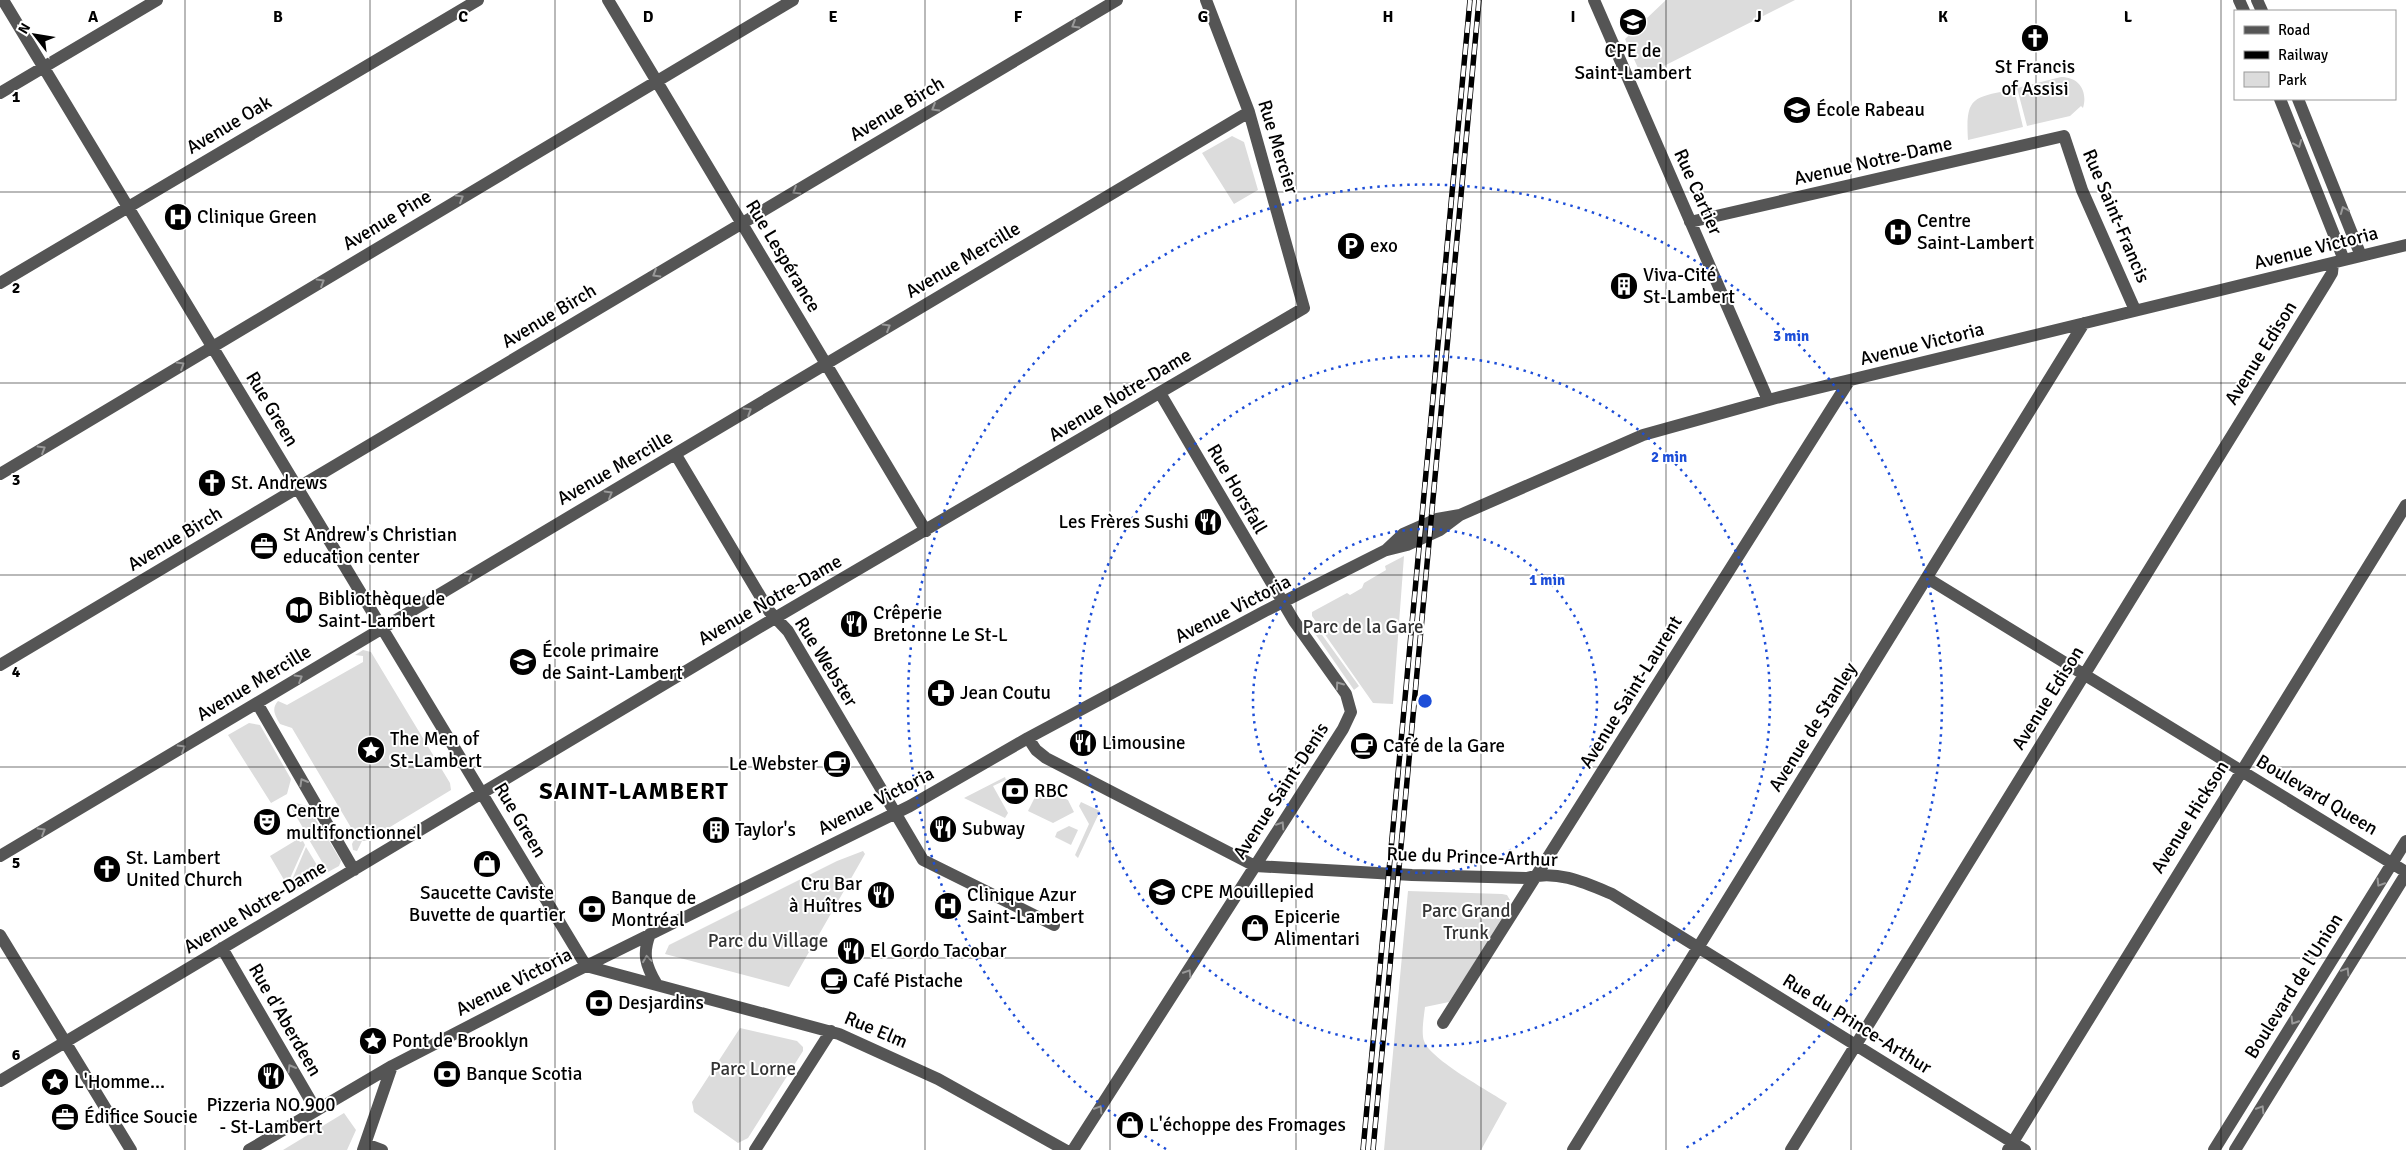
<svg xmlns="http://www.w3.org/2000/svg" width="2406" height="1150" font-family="Signika,sans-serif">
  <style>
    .green { fill: #dcdcdc }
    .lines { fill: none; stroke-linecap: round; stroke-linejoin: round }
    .minor { stroke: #555; stroke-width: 12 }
    .rail-casing { stroke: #000; stroke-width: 5.5 }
    .rail { stroke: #fff; stroke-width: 4; stroke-dasharray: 11; stroke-linecap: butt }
    .oneway { stroke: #999 }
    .grid { fill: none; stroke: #000; stroke-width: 1; stroke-opacity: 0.55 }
    .ring { fill: none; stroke: #1d4ed8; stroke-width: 2.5; stroke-dasharray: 2.5 5 }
    .labels { text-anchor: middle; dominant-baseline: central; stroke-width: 4; stroke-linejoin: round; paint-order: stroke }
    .poi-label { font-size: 19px; fill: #000; stroke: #fff; text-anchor: start }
    .street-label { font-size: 19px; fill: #000; stroke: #fff }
    .park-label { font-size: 19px; fill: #333; stroke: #fff }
    .district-label { font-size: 24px; font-weight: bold; letter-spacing: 1px; fill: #000; stroke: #fff }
    .grid-label { font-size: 16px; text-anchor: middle; font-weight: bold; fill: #000; stroke: #fff; stroke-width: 4; stroke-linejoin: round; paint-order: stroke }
    .centre { fill: #1d4ed8; stroke: #fff; stroke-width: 2.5 }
    .ring-label { font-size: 15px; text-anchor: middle; font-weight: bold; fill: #1d4ed8; stroke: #fff; stroke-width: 4; stroke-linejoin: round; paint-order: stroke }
  </style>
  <rect width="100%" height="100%" fill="#fff"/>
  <path class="green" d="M1666,0H1795L1642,77L1625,39Z
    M2061,77C2079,77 2088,91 2083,108L2081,106L2070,116L2027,126L2017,88Z
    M2014,89L2023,127L1968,140C1965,95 1974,98 2014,89Z
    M1232,136L1244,142L1258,190L1234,204L1202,153Z
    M1404,556L1393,704L1373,703L1312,616V612L1347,593L1350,595L1362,588L1364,583L1386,570L1385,566Z
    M1308,619L1312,621L1359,686L1354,690L1307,622Z
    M363,650L371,652L450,783L451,790L367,841H362L357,851L353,850L352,844L356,836L292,728L280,724C275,715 271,709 278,701L287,705L363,662V656L355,655Z
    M249,723L260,725L291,779L287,794L271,803L228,735Z
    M1005,777L1006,780L993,786L1008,813L1005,818L964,798Z
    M1040,787L1068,800L1074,812L1053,823L1028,811Z
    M292,802L307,806L319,825L306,833L289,804Z
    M1081,802L1100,811L1078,858L1075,855L1089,824L1079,806Z
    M1069,826L1078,830L1071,845L1055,837L1057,832Z
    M322,829L341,861L339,866L328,872L308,838Z
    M298,839L300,842L303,841L305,845L287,885L270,856Z
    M306,847L323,875L317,879L314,875L310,879L312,882L292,893L289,887Z
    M863,851L865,854L789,987L665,954L669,945L837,861Z
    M1408,891L1502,894L1507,895L1510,900L1508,906L1510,908L1449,1002L1425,1007C1424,1016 1421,1033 1424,1041C1431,1060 1489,1091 1507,1103L1481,1150H1384Z
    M740,1028L797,1041L803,1047V1051L748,1138L738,1143L694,1112L692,1102Z
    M344,1113L356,1130L347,1150H283Z"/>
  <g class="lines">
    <path class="minor" d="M3,0L586,966
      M608,0L926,531
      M1594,0L1768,400
      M2239,0L2244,11
      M2257,0L2262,11
      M0,93L157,0
      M2280,99L2344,260
      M2298,99L2361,256
      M1690,222L2064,136L2082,190L2135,310
      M0,283L478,0
      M676,455L769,611L788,631L923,860L1054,925
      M0,474L793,0
      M1387,550L1407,545L1440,530L1460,515L1643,435L1776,398L2406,245
      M1927,578L2406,872
      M0,665L1117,0
      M257,703L354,870
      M1028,738L1036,750L1046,758L1255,866L1412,875L1527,878C1556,869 1586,883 1612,894L2025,1150
      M0,856L1249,112
      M650,934C642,954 646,966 656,983
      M0,935L131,1150
      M222,948L316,1110
      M586,966L839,1034L938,1079L1065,1150
      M1443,1023L1849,381
      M0,1081L775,618L1304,308L1249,112L1206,0
      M366,1144L382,1150
      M249,1150L392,1066L574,972L910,806L1028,738L1265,611L1386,550L1403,534L1437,519L1460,515
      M363,1150L392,1066
      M755,1150L831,1031
      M1073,1150L1343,729L1351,712L1346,694L1294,621L1160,393
      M1573,1150L2084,323
      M1791,1150L2326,283L2332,273L2333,263
      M2008,1150L2406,505
      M2214,1150L2406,841
      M2235,1150L2406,874"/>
    <defs>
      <path id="rail" d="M1363,1150L1470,0
        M1373,1150L1479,0"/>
    </defs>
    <use href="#rail" class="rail-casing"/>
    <use href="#rail" class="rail"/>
  </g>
  <defs><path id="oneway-chevron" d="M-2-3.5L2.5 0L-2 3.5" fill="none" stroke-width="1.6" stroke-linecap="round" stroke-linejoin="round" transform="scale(1.25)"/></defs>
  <g class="oneway">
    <use href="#oneway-chevron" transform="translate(1075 25) rotate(149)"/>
    <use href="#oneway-chevron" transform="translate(935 108) rotate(149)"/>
    <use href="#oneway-chevron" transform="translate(2298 144) rotate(68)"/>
    <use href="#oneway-chevron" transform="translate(796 191) rotate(149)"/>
    <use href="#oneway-chevron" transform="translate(460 198) rotate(-31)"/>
    <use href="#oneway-chevron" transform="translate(2344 210) rotate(-112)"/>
    <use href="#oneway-chevron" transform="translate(656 274) rotate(149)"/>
    <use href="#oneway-chevron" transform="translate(321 282) rotate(-31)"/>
    <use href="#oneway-chevron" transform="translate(887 327) rotate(-31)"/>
    <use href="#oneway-chevron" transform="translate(181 365) rotate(-31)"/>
    <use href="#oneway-chevron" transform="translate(748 411) rotate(-32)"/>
    <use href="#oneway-chevron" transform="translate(42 449) rotate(-31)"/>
    <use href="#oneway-chevron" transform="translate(609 494) rotate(-30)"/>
    <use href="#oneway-chevron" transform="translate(469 576) rotate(-31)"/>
    <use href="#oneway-chevron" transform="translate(299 678) rotate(-31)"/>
    <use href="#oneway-chevron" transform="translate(1339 685) rotate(-126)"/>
    <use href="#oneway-chevron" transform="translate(182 748) rotate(-31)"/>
    <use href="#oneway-chevron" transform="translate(303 782) rotate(-120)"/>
    <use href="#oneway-chevron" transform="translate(1281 825) rotate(-57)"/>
    <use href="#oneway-chevron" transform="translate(42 831) rotate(-31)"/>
    <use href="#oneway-chevron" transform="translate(2380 883) rotate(122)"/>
    <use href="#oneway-chevron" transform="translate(647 959) rotate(-98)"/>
    <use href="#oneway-chevron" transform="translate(2346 971) rotate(-58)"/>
    <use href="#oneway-chevron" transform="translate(1188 973) rotate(-58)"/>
    <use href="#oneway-chevron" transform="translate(2294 1021) rotate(122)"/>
    <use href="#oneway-chevron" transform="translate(291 1068) rotate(-120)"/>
    <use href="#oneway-chevron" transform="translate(1099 1109) rotate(-58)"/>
    <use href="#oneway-chevron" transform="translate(2261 1109) rotate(-58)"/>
  </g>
  <path class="grid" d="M185,0V1150M370,0V1150M555,0V1150M740,0V1150M925,0V1150M1110,0V1150M1296,0V1150M1481,0V1150M1666,0V1150M1851,0V1150M2036,0V1150M2221,0V1150M0,192H2406M0,383H2406M0,575H2406M0,767H2406M0,958H2406"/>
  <g class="ring">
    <circle cx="1425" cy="701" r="172"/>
    <circle cx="1425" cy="701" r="345"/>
    <path d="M1166 1149A517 517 0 1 1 1684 1149"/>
  </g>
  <defs>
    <symbol id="school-disc" viewBox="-11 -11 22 22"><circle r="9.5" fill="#000" stroke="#fff"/><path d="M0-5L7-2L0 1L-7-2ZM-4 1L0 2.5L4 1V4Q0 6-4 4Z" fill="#fff"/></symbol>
    <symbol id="church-disc" viewBox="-11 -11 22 22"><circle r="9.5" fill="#000" stroke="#fff"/><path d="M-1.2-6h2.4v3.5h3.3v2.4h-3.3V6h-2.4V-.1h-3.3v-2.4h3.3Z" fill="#fff"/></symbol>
    <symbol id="hospital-disc" viewBox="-11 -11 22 22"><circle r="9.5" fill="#000" stroke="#fff"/><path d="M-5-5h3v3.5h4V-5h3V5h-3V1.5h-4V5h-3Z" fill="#fff"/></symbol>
    <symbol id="parking-disc" viewBox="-11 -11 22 22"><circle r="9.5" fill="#000" stroke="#fff"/><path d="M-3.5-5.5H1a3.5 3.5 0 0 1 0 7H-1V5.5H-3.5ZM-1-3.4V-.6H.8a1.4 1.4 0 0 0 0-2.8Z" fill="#fff"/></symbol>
    <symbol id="building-disc" viewBox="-11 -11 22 22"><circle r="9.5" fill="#000" stroke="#fff"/><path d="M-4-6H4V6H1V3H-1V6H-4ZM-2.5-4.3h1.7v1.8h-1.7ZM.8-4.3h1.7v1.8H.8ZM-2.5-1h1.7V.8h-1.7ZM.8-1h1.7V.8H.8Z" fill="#fff"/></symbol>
    <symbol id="restaurant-disc" viewBox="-11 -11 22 22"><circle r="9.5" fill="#000" stroke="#fff"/><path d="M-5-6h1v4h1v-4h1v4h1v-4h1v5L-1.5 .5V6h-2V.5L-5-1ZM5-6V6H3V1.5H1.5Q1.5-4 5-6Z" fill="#fff"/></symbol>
    <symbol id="office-disc" viewBox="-11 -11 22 22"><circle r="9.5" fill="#000" stroke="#fff"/><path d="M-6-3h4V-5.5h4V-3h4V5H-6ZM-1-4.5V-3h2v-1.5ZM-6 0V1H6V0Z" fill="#fff"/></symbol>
    <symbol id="library-disc" viewBox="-11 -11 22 22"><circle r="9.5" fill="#000" stroke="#fff"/><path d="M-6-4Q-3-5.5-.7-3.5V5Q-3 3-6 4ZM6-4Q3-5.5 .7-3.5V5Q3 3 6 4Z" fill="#fff"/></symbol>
    <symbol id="pharmacy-disc" viewBox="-11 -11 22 22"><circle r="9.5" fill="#000" stroke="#fff"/><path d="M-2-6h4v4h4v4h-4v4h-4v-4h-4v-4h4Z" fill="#fff"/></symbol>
    <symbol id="cafe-disc" viewBox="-11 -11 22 22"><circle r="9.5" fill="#000" stroke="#fff"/><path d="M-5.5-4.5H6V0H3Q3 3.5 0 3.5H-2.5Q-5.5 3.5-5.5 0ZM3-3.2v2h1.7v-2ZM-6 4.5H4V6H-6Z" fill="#fff"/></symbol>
    <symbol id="sight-disc" viewBox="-11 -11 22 22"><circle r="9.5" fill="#000" stroke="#fff"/><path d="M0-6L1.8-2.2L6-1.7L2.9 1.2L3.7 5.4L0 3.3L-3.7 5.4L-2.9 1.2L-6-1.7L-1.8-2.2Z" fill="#fff"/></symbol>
    <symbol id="bank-disc" viewBox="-11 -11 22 22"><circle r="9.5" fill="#000" stroke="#fff"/><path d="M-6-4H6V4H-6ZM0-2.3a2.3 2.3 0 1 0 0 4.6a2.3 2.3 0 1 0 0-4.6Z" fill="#fff"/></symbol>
    <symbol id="theatre-disc" viewBox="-11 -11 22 22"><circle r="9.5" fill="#000" stroke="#fff"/><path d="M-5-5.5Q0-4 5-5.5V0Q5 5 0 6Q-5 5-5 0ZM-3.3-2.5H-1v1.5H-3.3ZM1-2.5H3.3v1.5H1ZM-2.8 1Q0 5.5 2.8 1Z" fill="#fff"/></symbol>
    <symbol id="shop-disc" viewBox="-11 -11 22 22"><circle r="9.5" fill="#000" stroke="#fff"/><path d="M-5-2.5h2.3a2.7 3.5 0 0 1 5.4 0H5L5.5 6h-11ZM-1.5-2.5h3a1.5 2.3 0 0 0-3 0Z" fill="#fff"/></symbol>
  </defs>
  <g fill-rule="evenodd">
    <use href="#school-disc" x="1617" y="6" width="32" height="32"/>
    <use href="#church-disc" x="2019" y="22" width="32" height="32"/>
    <use href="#school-disc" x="1781" y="94" width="32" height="32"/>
    <use href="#hospital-disc" x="162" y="201" width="32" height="32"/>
    <use href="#hospital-disc" x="1882" y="216" width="32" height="32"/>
    <use href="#parking-disc" x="1335" y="230" width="32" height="32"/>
    <use href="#building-disc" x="1608" y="270" width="32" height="32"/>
    <use href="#church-disc" x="196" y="467" width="32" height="32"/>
    <use href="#restaurant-disc" x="1192" y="506" width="32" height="32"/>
    <use href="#office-disc" x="248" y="530" width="32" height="32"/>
    <use href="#library-disc" x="283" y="594" width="32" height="32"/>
    <use href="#restaurant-disc" x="838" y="608" width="32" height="32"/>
    <use href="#school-disc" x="507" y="646" width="32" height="32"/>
    <use href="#pharmacy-disc" x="925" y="677" width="32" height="32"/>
    <use href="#restaurant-disc" x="1067" y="727" width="32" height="32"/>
    <use href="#cafe-disc" x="1348" y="730" width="32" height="32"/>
    <use href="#sight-disc" x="355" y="734" width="32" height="32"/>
    <use href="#cafe-disc" x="821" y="748" width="32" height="32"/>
    <use href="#bank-disc" x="999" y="775" width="32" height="32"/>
    <use href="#theatre-disc" x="251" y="806" width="32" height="32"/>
    <use href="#restaurant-disc" x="927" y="813" width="32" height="32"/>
    <use href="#building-disc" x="700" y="814" width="32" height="32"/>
    <use href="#shop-disc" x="471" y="848" width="32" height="32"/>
    <use href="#church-disc" x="91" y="853" width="32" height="32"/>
    <use href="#school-disc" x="1146" y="876" width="32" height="32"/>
    <use href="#restaurant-disc" x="865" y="879" width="32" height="32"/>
    <use href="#hospital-disc" x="932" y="890" width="32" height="32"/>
    <use href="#bank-disc" x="576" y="893" width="32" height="32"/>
    <use href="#shop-disc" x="1239" y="912" width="32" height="32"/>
    <use href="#restaurant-disc" x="835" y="935" width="32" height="32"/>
    <use href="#cafe-disc" x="818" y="965" width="32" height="32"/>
    <use href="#bank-disc" x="583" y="987" width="32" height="32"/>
    <use href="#sight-disc" x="357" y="1025" width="32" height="32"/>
    <use href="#bank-disc" x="431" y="1058" width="32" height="32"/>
    <use href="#restaurant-disc" x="255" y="1060" width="32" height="32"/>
    <use href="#sight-disc" x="39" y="1066" width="32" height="32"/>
    <use href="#office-disc" x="49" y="1101" width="32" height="32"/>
    <use href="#shop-disc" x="1114" y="1109" width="32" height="32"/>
  </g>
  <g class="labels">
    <g class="poi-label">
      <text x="1633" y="51" text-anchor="middle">CPE de<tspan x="1633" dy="22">Saint-Lambert</tspan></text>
      <text x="2035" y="67" text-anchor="middle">St Francis<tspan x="2035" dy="22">of Assisi</tspan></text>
      <text x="1816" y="110">École Rabeau</text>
      <text x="197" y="217">Clinique Green</text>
      <text x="1917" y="221">Centre<tspan x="1917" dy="22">Saint-Lambert</tspan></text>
      <text x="1370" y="246">exo</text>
      <text x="1643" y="275">Viva-Cité<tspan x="1643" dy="22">St-Lambert</tspan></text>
      <text x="231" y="483">St. Andrews</text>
      <text x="1189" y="522" text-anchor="end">Les Frères Sushi</text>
      <text x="283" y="535">St Andrew's Christian<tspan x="283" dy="22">education center</tspan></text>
      <text x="318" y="599">Bibliothèque de<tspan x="318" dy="22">Saint-Lambert</tspan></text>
      <text x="873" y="613">Crêperie<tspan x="873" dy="22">Bretonne Le St-L</tspan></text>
      <text x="542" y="651">École primaire<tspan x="542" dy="22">de Saint-Lambert</tspan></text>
      <text x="960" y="693">Jean Coutu</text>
      <text x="390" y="739">The Men of<tspan x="390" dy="22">St-Lambert</tspan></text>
      <text x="1102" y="743">Limousine</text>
      <text x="1383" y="746">Café de la Gare</text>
      <text x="818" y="764" text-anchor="end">Le Webster</text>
      <text x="1034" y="791">RBC</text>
      <text x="286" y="811">Centre<tspan x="286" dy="22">multifonctionnel</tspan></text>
      <text x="962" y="829">Subway</text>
      <text x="735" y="830">Taylor's</text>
      <text x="126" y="858">St. Lambert<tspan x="126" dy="22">United Church</tspan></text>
      <text x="862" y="884" text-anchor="end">Cru Bar<tspan x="862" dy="22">à Huîtres</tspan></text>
      <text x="1181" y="892">CPE Mouillepied</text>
      <text x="487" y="893" text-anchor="middle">Saucette Caviste<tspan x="487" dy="22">Buvette de quartier</tspan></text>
      <text x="967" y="895">Clinique Azur<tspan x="967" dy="22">Saint-Lambert</tspan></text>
      <text x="611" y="898">Banque de<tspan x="611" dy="22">Montréal</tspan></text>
      <text x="1274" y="917">Epicerie<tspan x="1274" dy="22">Alimentari</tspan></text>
      <text x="870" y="951">El Gordo Tacobar</text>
      <text x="853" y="981">Café Pistache</text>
      <text x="618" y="1003">Desjardins</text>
      <text x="392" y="1041">Pont de Brooklyn</text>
      <text x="466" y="1074">Banque Scotia</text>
      <text x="74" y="1082">L'Homme...</text>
      <text x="271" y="1105" text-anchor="middle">Pizzeria NO.900<tspan x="271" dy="22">- St-Lambert</tspan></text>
      <text x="84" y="1117">Édifice Soucie</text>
      <text x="1149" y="1125">L'échoppe des Fromages</text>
    </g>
    <g class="street-label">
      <text transform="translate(897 109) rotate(-31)">Avenue Birch</text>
      <text transform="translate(229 125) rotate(-31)">Avenue Oak</text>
      <text transform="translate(1278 147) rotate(73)">Rue Mercier</text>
      <text transform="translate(1873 161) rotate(-13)">Avenue Notre-Dame</text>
      <text transform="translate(1698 192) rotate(66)">Rue Cartier</text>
      <text transform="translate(2116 216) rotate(67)">Rue Saint-Francis</text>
      <text transform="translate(387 220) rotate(-31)">Avenue Pine</text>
      <text transform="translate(2316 248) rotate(-14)">Avenue Victoria</text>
      <text transform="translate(783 256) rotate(59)">Rue Lespérance</text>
      <text transform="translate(963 260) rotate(-31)">Avenue Mercille</text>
      <text transform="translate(549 316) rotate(-31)">Avenue Birch</text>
      <text transform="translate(1922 344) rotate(-14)">Avenue Victoria</text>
      <text transform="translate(2261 353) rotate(-58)">Avenue Edison</text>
      <text transform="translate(1120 395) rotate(-31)">Avenue Notre-Dame</text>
      <text transform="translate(272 409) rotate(59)">Rue Green</text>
      <text transform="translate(615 468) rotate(-30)">Avenue Mercille</text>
      <text transform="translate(1237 489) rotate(60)">Rue Horsfall</text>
      <text transform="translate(175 539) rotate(-31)">Avenue Birch</text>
      <text transform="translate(770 600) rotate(-30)">Avenue Notre-Dame</text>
      <text transform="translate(1233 609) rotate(-27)">Avenue Victoria</text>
      <text transform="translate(826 662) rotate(58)">Rue Webster</text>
      <text transform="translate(254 683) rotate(-31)">Avenue Mercille</text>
      <text transform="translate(1631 692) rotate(-58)">Avenue Saint-Laurent</text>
      <text transform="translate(2048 698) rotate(-58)">Avenue Edison</text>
      <text transform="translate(1813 727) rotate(-58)">Avenue de Stanley</text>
      <text transform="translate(1281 791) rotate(-57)">Avenue Saint-Denis</text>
      <text transform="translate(2317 795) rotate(31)">Boulevard Queen</text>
      <text transform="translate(876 801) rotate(-27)">Avenue Victoria</text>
      <text transform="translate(2190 817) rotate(-58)">Avenue Hickson</text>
      <text transform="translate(520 820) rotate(59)">Rue Green</text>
      <text transform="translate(1472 857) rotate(2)">Rue du Prince-Arthur</text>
      <text transform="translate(255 907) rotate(-31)">Avenue Notre-Dame</text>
      <text transform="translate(514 982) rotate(-27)">Avenue Victoria</text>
      <text transform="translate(2294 986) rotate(-58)">Boulevard de l'Union</text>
      <text transform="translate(285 1020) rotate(60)">Rue d'Aberdeen</text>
      <text transform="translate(1857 1024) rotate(32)">Rue du Prince-Arthur</text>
      <text transform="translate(876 1030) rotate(23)">Rue Elm</text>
    </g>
    <g class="park-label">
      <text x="1363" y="627">Parc de la Gare</text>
      <text x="1466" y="911">Parc Grand<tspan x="1466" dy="22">Trunk</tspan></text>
      <text x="768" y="941">Parc du Village</text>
      <text x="753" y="1069">Parc Lorne</text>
    </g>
    <g class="district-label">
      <text x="634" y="791">SAINT-LAMBERT</text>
    </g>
  </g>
  <g class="grid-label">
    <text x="93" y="22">A</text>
    <text x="278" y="22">B</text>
    <text x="463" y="22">C</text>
    <text x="648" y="22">D</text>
    <text x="833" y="22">E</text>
    <text x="1018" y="22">F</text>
    <text x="1203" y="22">G</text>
    <text x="1388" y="22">H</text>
    <text x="1573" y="22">I</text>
    <text x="1758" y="22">J</text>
    <text x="1943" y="22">K</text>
    <text x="2128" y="22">L</text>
    <text x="16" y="102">1</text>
    <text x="16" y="293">2</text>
    <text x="16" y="485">3</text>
    <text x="16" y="677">4</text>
    <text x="16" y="868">5</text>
    <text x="16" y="1060">6</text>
  </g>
  <circle cx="1425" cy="701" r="8" class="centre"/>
  <g class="ring-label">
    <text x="1791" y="341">3 min</text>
    <text x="1669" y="462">2 min</text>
    <text x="1547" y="585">1 min</text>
  </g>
  <rect x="2234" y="10" width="162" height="90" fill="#ffffff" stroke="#999999"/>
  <rect x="2244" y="26" width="25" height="8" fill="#555555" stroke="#999999"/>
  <text x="2278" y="35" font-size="15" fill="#000000">Road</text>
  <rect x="2244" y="51" width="25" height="8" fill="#000000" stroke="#999999"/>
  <text x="2278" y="60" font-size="15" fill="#000000">Railway</text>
  <rect x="2244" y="72" width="25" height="15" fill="#dcdcdc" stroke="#999999"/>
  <text x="2278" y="85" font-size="15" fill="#000000">Park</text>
  <g transform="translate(35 35) rotate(301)" stroke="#ffffff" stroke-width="4" paint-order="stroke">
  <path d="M0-4L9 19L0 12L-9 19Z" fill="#000000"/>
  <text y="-8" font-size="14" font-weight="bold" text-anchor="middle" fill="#000000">N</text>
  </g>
</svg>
